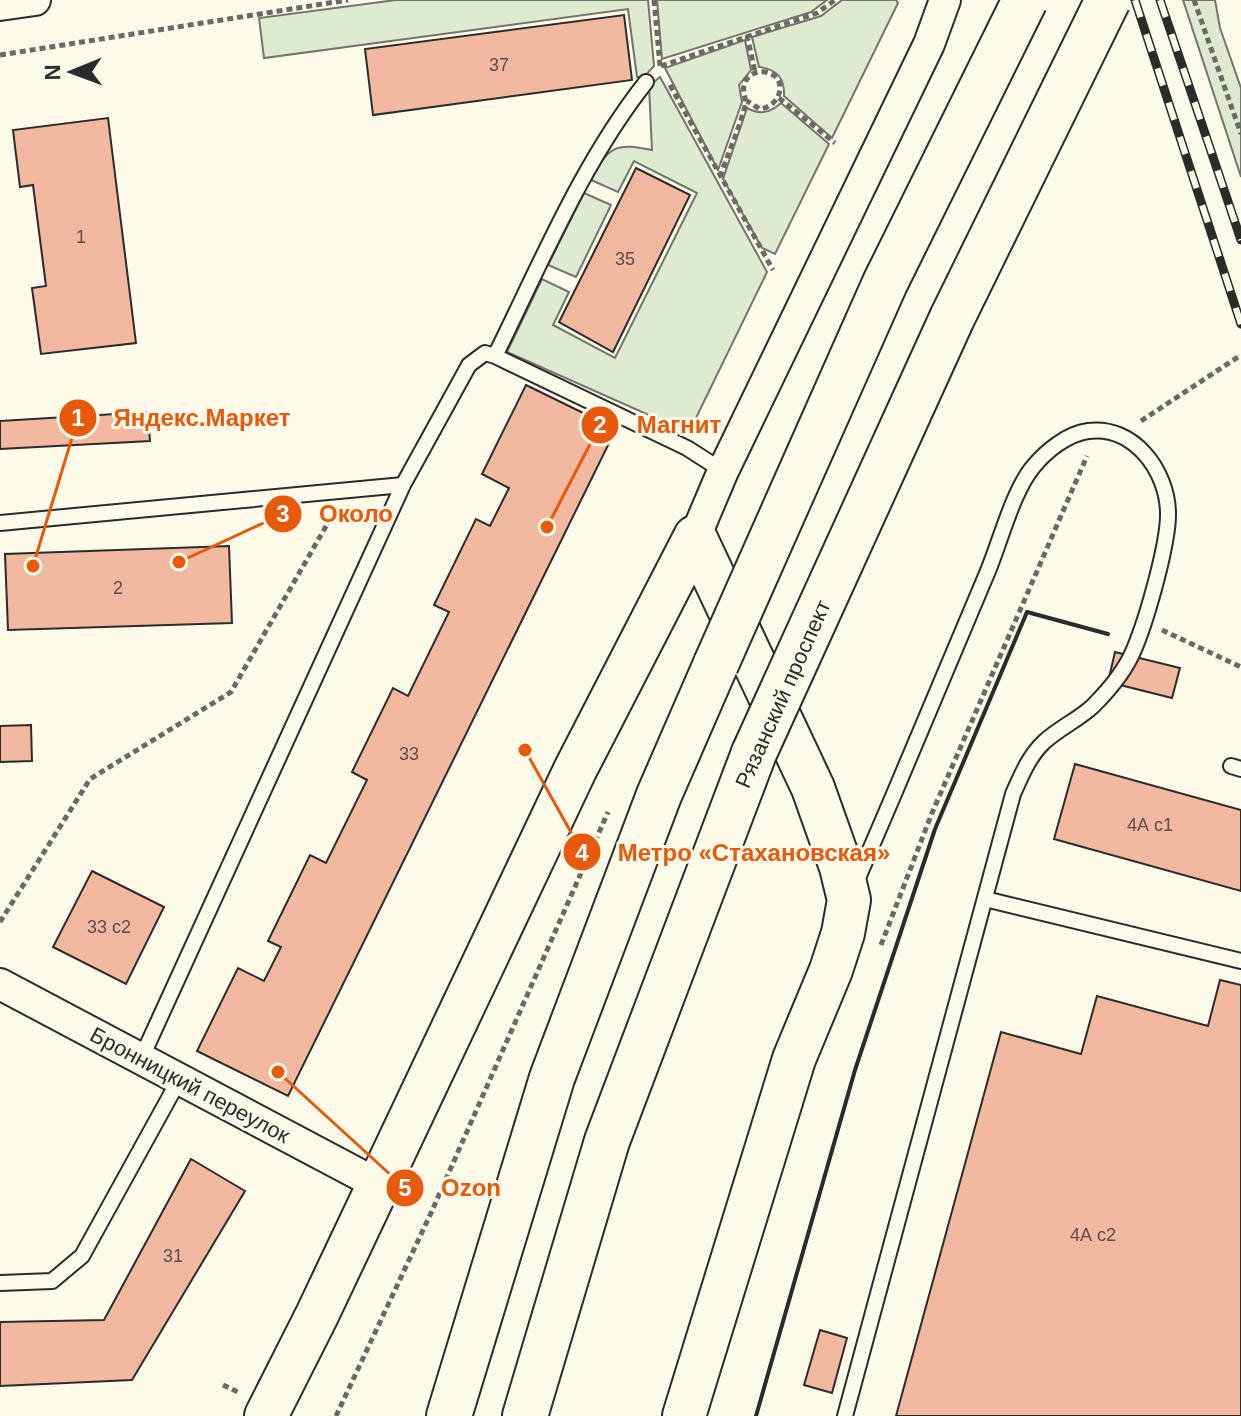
<svg xmlns="http://www.w3.org/2000/svg" width="1241" height="1416" font-family="Arial,sans-serif">
  <style>
    .green { fill: #deebd1; stroke: #74746e; stroke-width: 2 }
    .building { fill: #f2b8a0; stroke: #2b2b2b; stroke-width: 2 }
    .lines { fill: none; stroke-linecap: round; stroke-linejoin: round }
    .lane-casing { stroke: #2b2b2b; stroke-width: 18 }
    .street-casing { stroke: #2b2b2b; stroke-width: 34 }
    .secondary-casing { stroke: #2b2b2b; stroke-width: 46 }
    .primary-casing { stroke: #2b2b2b; stroke-width: 48 }
    .path { stroke: #6a6964; stroke-width: 5; stroke-dasharray: 6 4; stroke-linecap: butt }
    .lane { stroke: #fdfbea; stroke-width: 14 }
    .street { stroke: #fdfbea; stroke-width: 30 }
    .secondary { stroke: #fdfbea; stroke-width: 42 }
    .primary { stroke: #fdfbea; stroke-width: 44 }
    .rail-casing { stroke: #2b2b2b; stroke-width: 9 }
    .rail { stroke: #fdfbea; stroke-width: 6; stroke-dasharray: 18; stroke-linecap: butt }
    .primary-bridge-casing { stroke: #2b2b2b; stroke-width: 48; stroke-linecap: butt }
    .primary-bridge { stroke: #fdfbea; stroke-width: 44 }
    .wall { stroke: #2b2b2b; stroke-width: 4 }
    .labels { text-anchor: middle; dominant-baseline: central; stroke-width: 6; stroke-linejoin: round; paint-order: stroke }
    .number-label { font-size: 18px; fill: #5d4e48 }
    .street-label { font-size: 22px; fill: #2b2b2b; stroke: #fdfbea }
    .leader { fill: none; stroke: #e8590c; stroke-width: 3 }
    .callout-dot { fill: #e8590c; stroke: #fdfbea; stroke-width: 3 }
    .mark-label { font-size: 24px; text-anchor: middle; font-weight: bold; fill: #fff }
    .callout-label { font-size: 24px; text-anchor: middle; font-weight: bold; fill: #e8590c; stroke: #fdfbea; stroke-width: 6; stroke-linejoin: round; paint-order: stroke }
  </style>
  <rect width="100%" height="100%" fill="#fdfbea"/>
  <path class="green" d="M396,0H648L654,66L644,77H637L628,9L264,58L259,18Z
    M657,0H827L811,12L662,59Z
    M842,0H896L898,3L832,138L784,96C785,78 777,69 759,67L752,37L821,16Z
    M1183,0H1215L1220,28L1241,88V177Z
    M745,40L751,70L739,85L742,102L718,170L665,68Z
    M660,77L767,272L695,420L682,426L669,424L507,352L542,279L569,292L553,325L615,358L697,193L634,161L618,192L591,180C608,147 615,142 652,150L649,86Z
    M781,103L829,144L775,254L762,248L723,179L747,108C760,115 770,113 781,103Z
    M584,193L611,205L576,277L548,265Z"/>
  <path class="building" d="M624,15L632,80L373,115L365,49Z
    M108,118L136,343L41,354L32,288L46,286L33,185L20,187L13,130Z
    M636,168L690,195L613,352L559,322Z
    M526,385L616,429L288,1096L197,1051L238,968L264,981L281,947L268,941L310,855L326,863L367,780L352,772L393,688L408,696L449,612L434,605L476,519L490,526L509,488L482,474Z
    M148,412L150,441L0,449V421Z
    M229,546L232,623L8,630L5,554Z
    M1115,652L1180,668L1172,698L1108,682Z
    M31,725L32,761L0,762V726Z
    M1075,764L1241,810V891L1054,839Z
    M92,871L164,907L126,984L53,947Z
    M1220,980L1241,985V1416H896L1001,1032L1081,1054L1097,996L1208,1026Z
    M191,1159L245,1191L132,1380L0,1386V1322L104,1320Z
    M820,1330L847,1338L832,1393L804,1385Z"/>
  <g class="lines">
    <defs>
      <path id="lane" d="M495,356C541,263 582,163 646,82
        M0,523L403,485
        M1231,766L1241,769
        M985,899L1241,961
        M141,1059L403,485L469,365L485,353L495,356L687,448L723,471
        M0,1283L52,1281L82,1256L179,1080
        M845,1416L1013,794C1021,776 1029,756 1044,742C1059,728 1078,720 1093,706C1109,690 1127,668 1135,647C1147,618 1169,542 1168,512C1167,471 1134,425 1088,431C1067,434 1046,451 1033,467C1012,492 999,547 985,578C942,681 899,783 855,885"/>
      <path id="street" d="M0,5L35,0
        M695,537L723,471L929,44L945,0
        M0,984L379,1185"/>
      <path id="secondary" d="M266,1416L317,1315L575,770L695,537
        M684,1416L794,1059L831,970L843,933L849,900L841,867L813,788L695,537"/>
      <path id="primary" d="M449,1416L552,1078L659,795L716,664
        M525,1416L607,1141L754,753"/>
    </defs>
    <use href="#lane" class="lane-casing"/>
    <use href="#street" class="street-casing"/>
    <use href="#secondary" class="secondary-casing"/>
    <use href="#primary" class="primary-casing"/>
    <path class="path" d="M654,0L660,66
      M1194,0L1241,134
      M747,35L755,72
      M0,55L348,0
      M661,66L817,13L835,0
      M670,85L773,270
      M779,98L835,143
      M720,177C728,153 739,130 745,106C747,98 741,91 745,82C749,74 757,71 765,72C789,76 782,106 760,109L747,101
      M1141,421L1241,355
      M1162,630L1241,667
      M0,922L90,779L231,692L333,514
      M881,945L932,813L1087,456
      M223,1385L240,1393
      M336,1416L431,1213L608,812"/>
    <use href="#lane" class="lane"/>
    <use href="#street" class="street"/>
    <use href="#secondary" class="secondary"/>
    <use href="#primary" class="primary"/>
    <defs>
      <path id="rail" d="M1135,0L1241,324
        M1160,0L1241,240"/>
    </defs>
    <use href="#rail" class="rail-casing"/>
    <use href="#rail" class="rail"/>
    <defs>
      <path id="primary-bridge" d="M716,664L885,283L1025,0
        M754,753L952,318L1108,0"/>
    </defs>
    <use href="#primary-bridge" class="primary-bridge-casing"/>
    <use href="#primary-bridge" class="primary-bridge"/>
    <path class="wall" d="M756,1416L855,1070L935,829L1027,612L1108,634"/>
  </g>
  <g class="labels">
    <g class="number-label">
      <text x="499" y="65">37</text>
      <text x="81" y="237">1</text>
      <text x="625" y="259">35</text>
      <text x="118" y="588">2</text>
      <text x="409" y="754">33</text>
      <text x="1150" y="825">4А с1</text>
      <text x="109" y="927">33 с2</text>
      <text x="1093" y="1235">4А с2</text>
      <text x="173" y="1256">31</text>
    </g>
    <g class="street-label">
      <text transform="translate(783 694) rotate(-66)">Рязанский проспект</text>
      <text transform="translate(190 1085) rotate(28)">Бронницкий переулок</text>
    </g>
  </g>
  <path class="leader" d="M33 566L78 418M547 527L600 425M179 562L283 514M525 750L582 852M278 1072L405 1188"/>
  <g class="callout-dot">
    <circle cx="33" cy="566" r="8"/>
    <circle cx="547" cy="527" r="8"/>
    <circle cx="179" cy="562" r="8"/>
    <circle cx="525" cy="750" r="8"/>
    <circle cx="278" cy="1072" r="8"/>
    <circle cx="78" cy="418" r="20"/>
    <circle cx="600" cy="425" r="20"/>
    <circle cx="283" cy="514" r="20"/>
    <circle cx="582" cy="852" r="20"/>
    <circle cx="405" cy="1188" r="20"/>
  </g>
  <g class="mark-label">
    <text x="78" y="426">1</text>
    <text x="600" y="433">2</text>
    <text x="283" y="522">3</text>
    <text x="582" y="861">4</text>
    <text x="405" y="1196">5</text>
  </g>
  <g class="callout-label">
    <text x="202" y="426">Яндекс.Маркет</text>
    <text x="679" y="433">Магнит</text>
    <text x="356" y="522">Около</text>
    <text x="754" y="861">Метро «Стахановская»</text>
    <text x="471" y="1196">Ozon</text>
  </g>
  <g transform="translate(72 72) rotate(269)" stroke="#fdfbea" stroke-width="6" paint-order="stroke">
  <path d="M0-6L14 30L0 20L-14 30Z" fill="#2b2b2b"/>
  <text y="-12" font-size="22" font-weight="bold" text-anchor="middle" fill="#2b2b2b">N</text>
  </g>
</svg>
